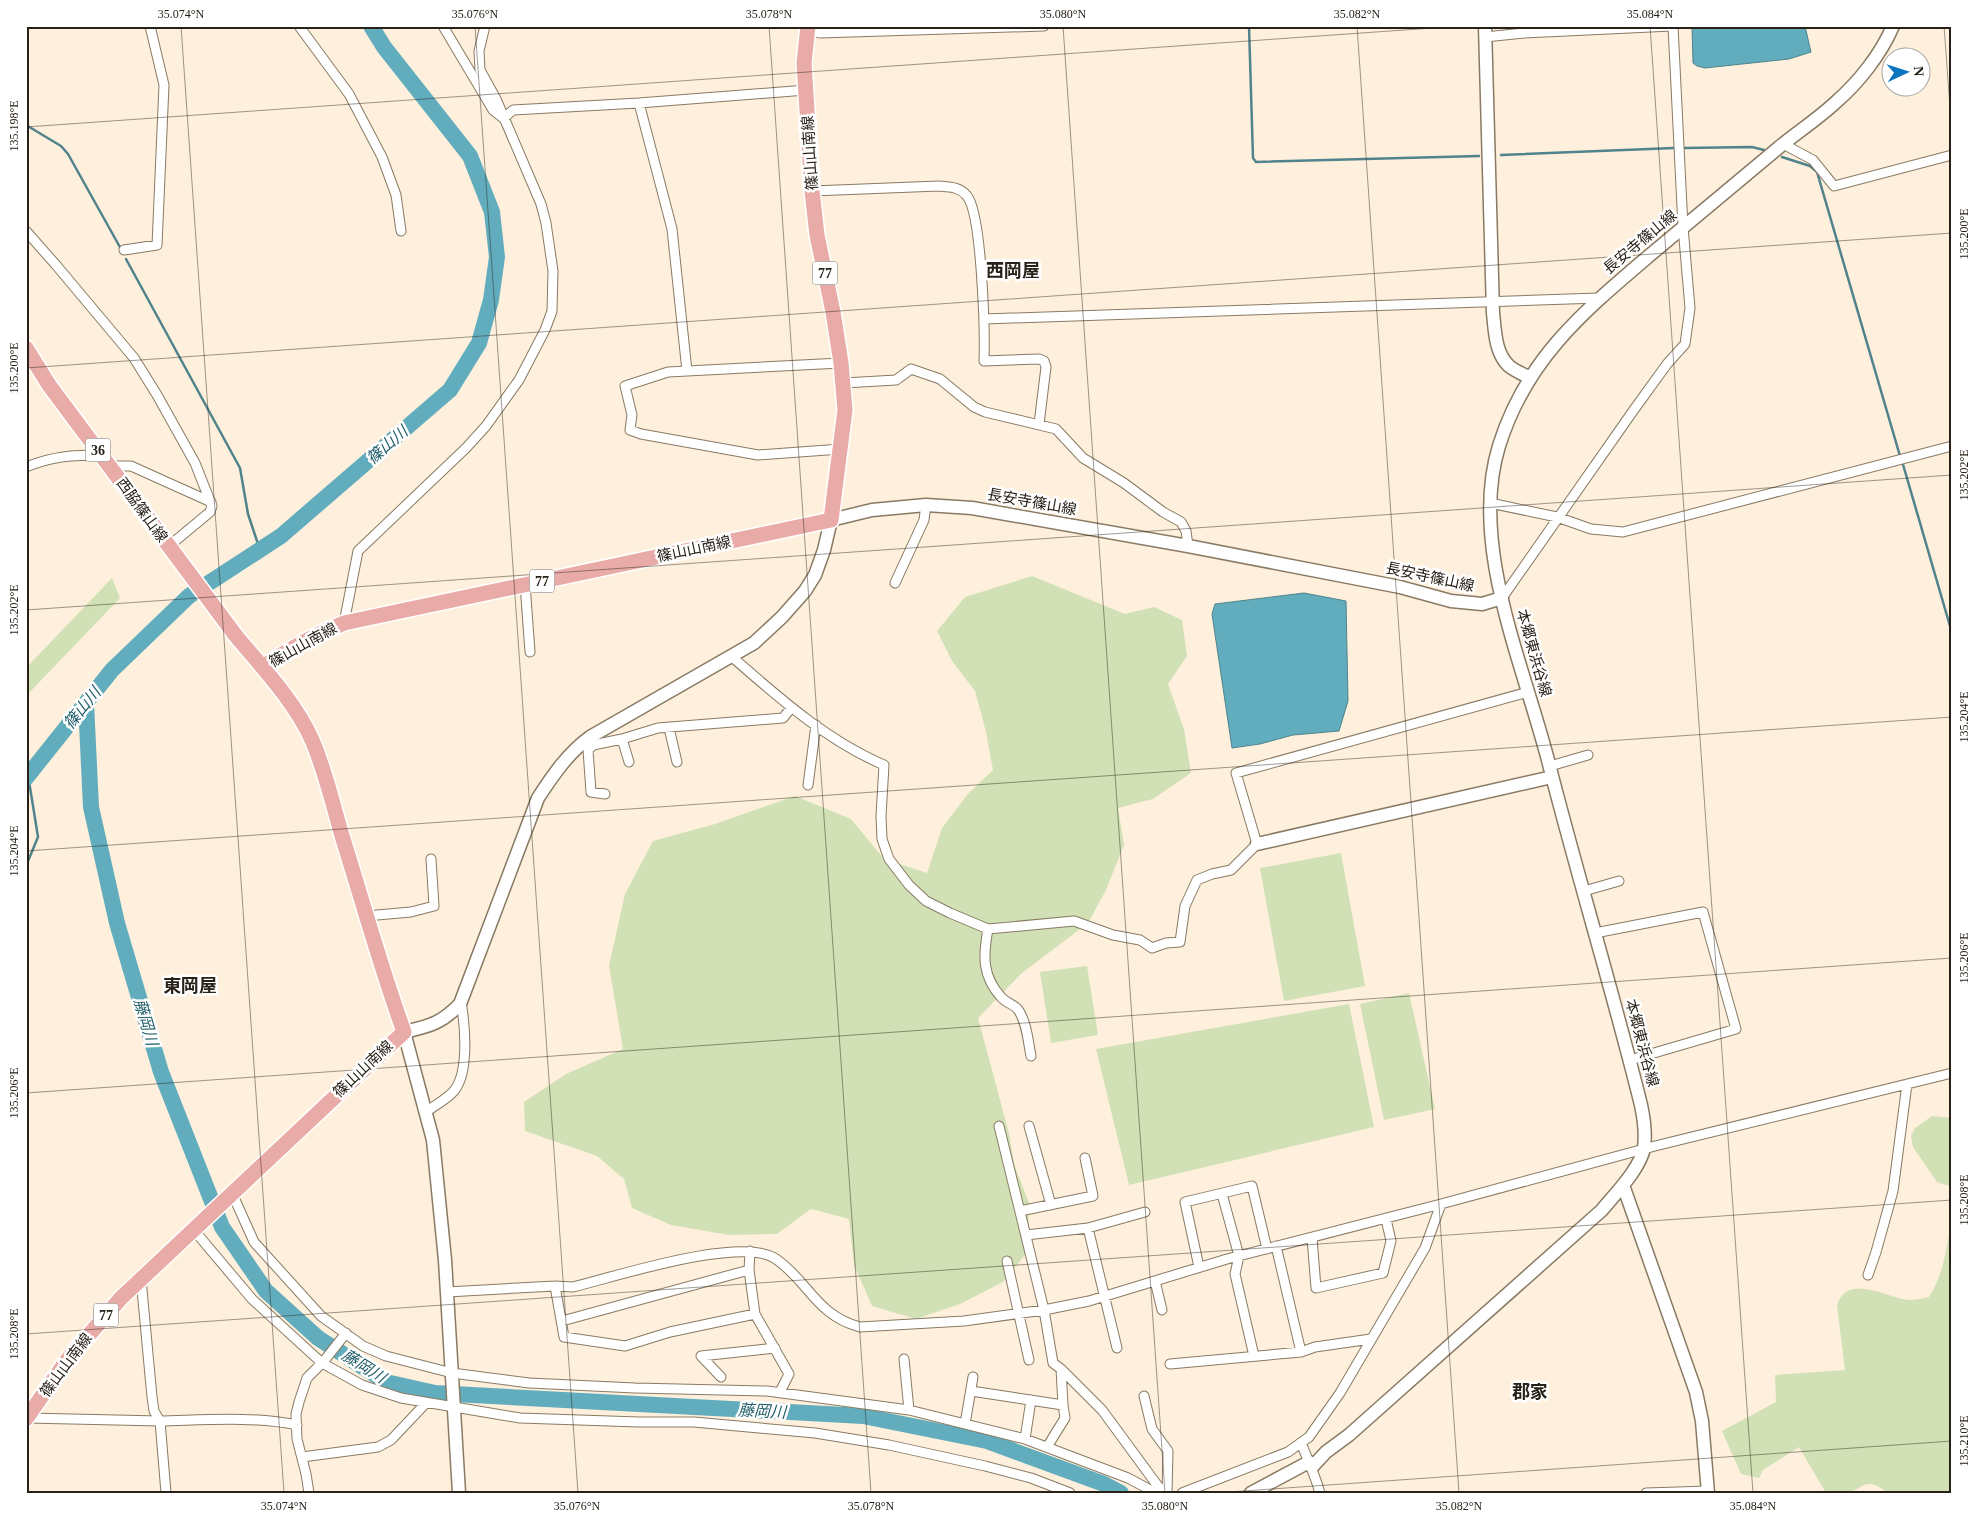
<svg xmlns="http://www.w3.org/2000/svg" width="1978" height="1519" font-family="'Times New Roman','Noto Sans JP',serif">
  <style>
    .green { fill: #d1e1b5 }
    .water { fill: #61adbd; stroke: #50838c }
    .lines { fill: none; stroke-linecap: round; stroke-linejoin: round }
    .stream { stroke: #50838c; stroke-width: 2.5 }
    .river { stroke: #61adbd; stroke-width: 16 }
    .street-casing { stroke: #897a63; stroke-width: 11 }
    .secondary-casing { stroke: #897a63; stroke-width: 15 }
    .primary-casing { stroke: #fff; stroke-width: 18 }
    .street { stroke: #fff; stroke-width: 9 }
    .secondary { stroke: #fff; stroke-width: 12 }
    .primary { stroke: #e8aba7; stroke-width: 15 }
    .ticks { fill: none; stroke: #272118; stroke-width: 1; stroke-opacity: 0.45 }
    .labels { text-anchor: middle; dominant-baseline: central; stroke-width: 5; stroke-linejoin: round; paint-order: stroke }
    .shield { fill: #fff; stroke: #68645d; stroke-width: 1 }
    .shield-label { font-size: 14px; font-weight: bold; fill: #272118 }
    .street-label { font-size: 15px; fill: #272118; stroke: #fff }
    .water-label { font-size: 16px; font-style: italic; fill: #205e6a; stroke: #fff }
    .quarter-label { font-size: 18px; font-weight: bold; fill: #272118; stroke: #fff }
    .neatline { fill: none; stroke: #272118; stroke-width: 2 }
    .ticks-label { font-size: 12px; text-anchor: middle; fill: #272118 }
  </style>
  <rect width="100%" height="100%" fill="#fef0dc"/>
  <path class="green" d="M1032,576L1125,614L1154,607L1182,620L1187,656L1168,684L1184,729L1191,773L1153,799L1118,808L1124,845L1106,890L1088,923L1022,973L978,1018L1010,1137L1014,1164L1029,1203L1028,1251L1003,1282L960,1304L916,1319L872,1306L854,1265L849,1219L811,1209L777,1234L729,1235L671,1225L632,1208L624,1179L597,1156L525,1131L524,1102L566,1074L623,1049L609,966L625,894L653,841L715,824L795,796L851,819L884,859L927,873L942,828L967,795L993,770L986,732L975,691L952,661L937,631L965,597Z
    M112,578L120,598L26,696V668Z
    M1341,853L1365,986L1284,1001L1260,868Z
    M1087,966L1098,1035L1051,1043L1040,972Z
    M1409,993L1435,1109L1384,1120L1360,1004Z
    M1349,1004L1374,1127L1129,1185L1096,1049Z
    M1932,1116L1952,1118V1187L1937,1182L1913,1147L1911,1136L1915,1128Z
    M1952,1221V1493H1884V1490C1864,1477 1864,1489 1846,1493C1840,1494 1832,1493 1826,1493L1799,1447L1763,1470L1759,1478L1741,1474L1722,1431L1776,1402L1775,1375L1845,1370L1837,1305C1848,1272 1886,1298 1909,1300C1915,1300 1923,1298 1929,1297C1944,1274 1946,1247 1952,1221Z"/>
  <path class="water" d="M1692,26H1805L1811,52L1789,59L1705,68L1697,66L1693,63Z
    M1304,593L1346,601L1348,701L1339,731L1293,735L1260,744L1232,748L1212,614L1215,604Z"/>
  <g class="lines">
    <path class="stream" d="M1249,26L1253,158L1256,162L1479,156
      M26,125L61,146L68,154L121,249
      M1684,148L1752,147L1764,150
      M1501,155L1674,148
      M1782,157L1810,166L1817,172L1900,456
      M126,259L240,468L248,514L260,550
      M1902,461L1952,633
      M26,866L38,837L28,775"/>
    <path class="river" d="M86,703L91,807L117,923L161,1072L222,1227L266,1291L318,1338L386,1382L435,1393L863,1416L987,1441L1104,1484L1121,1493
      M26,778L112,670L189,596L281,536L450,390L479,343L491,300L497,257L492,212L470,156L384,47L371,26"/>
    <defs>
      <path id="street" d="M299,26L349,94L382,157L396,195L401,231
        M443,26L493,110L503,118
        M807,30L820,33L1044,26
        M1485,37L1524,33L1672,26
        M639,103L672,229L687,371
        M504,118L513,110L639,103L806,90
        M1783,144L1813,160L1834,186L1952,155
        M812,191L939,186C950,187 960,187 967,196C982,214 985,333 984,361L1039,359L1044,361L1046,367L1039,424
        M26,231L56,265L134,358L157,395L195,463L212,506L210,512L169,546
        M124,250L157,245L164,85L150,26
        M985,319L1599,298
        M844,383L896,380L911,369L940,379L974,407L985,412L1056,429L1083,458L1124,483L1163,512L1181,522L1186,531L1188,546
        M841,449L758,455L641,434L630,430L632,415L625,386L668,372L841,363
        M110,466H131L211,502
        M26,467C53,456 73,455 102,455
        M1490,503L1557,517L1591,529L1623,532L1952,446
        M895,583L924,520L926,505
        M525,584L530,652
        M1502,598L1633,411L1667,364L1685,344L1690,308L1683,227L1673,26
        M344,623L358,551L466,448L486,426L519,380L545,330L552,311L553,271L546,223L541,204L496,99L480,70L479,51L485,26
        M731,656C778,697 826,740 884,765L881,816L882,839L889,859L909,885L926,901L950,913L988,929L1074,921L1113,935L1140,940L1152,948L1166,943L1180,942L1185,906L1197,880L1212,874L1231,870L1257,844L1236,773L1528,692
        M669,728L677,762
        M590,737L593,745L622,739L658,728L783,718L791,708
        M622,739L629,762
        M593,745L588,750L591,792L605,794
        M1550,766L1588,755
        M808,785L816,725
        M1584,891L1619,881
        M366,916L411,912L434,906L431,859
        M988,929C983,956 982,976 1001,997C1006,1003 1016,1005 1019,1011C1027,1024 1028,1041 1031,1056
        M1595,933L1703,912L1736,1029L1630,1060
        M426,1112C434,1106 445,1100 452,1093C470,1076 465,1025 461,1002
        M999,1126L1044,1310L1053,1363L1061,1369L1063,1405
        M1029,1126L1051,1205
        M232,1193L254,1242L321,1316L363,1346L386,1356L452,1373L529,1383L635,1388L767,1391L909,1410L1025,1439L1128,1478L1156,1493
        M1222,1194L1239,1256L1235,1274L1254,1356
        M1020,1211L1093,1196L1085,1158
        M1088,1228L1145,1212
        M193,1229L252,1299L322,1363L362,1385L401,1398L520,1418L639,1422H694L815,1433L889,1445L985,1466L1031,1478L1070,1493
        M1026,1235L1088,1228L1117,1348
        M1312,1238L1316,1288L1383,1273L1391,1241L1386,1219
        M1276,1246L1301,1352
        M750,1251L749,1270L755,1314
        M1007,1261L1029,1360
        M1199,1267L1185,1202L1252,1186L1267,1249
        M1868,1275L1876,1252L1893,1191L1907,1084
        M141,1279L152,1397L154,1411L160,1421C205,1420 253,1416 297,1425
        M1155,1281L1162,1310
        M555,1286L564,1337L625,1346L670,1332L755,1314L789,1374L780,1392
        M447,1292L555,1286L573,1287C614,1277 742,1235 776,1259C809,1282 816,1315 860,1327L964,1321L1044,1310L1089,1301L1227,1259L1441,1204L1655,1146L1952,1073
        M562,1321L749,1270
        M904,1359L909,1410
        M1170,1364L1301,1352L1315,1347L1371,1339
        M1061,1369L1102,1410L1163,1493
        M721,1377L701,1356L775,1348
        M971,1391L1063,1405L1065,1418L1047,1447
        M1144,1396L1152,1429L1168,1451L1167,1493
        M27,1418L160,1421L166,1493
        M965,1424L973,1377
        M1025,1439L1031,1400
        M1301,1443C1308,1460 1315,1475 1320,1493
        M302,1457L378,1447L391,1440L426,1403
        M309,1493L306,1474L297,1439L296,1414L299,1402L307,1378L324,1361L346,1333
        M1182,1493L1288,1452L1309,1437L1340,1393L1425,1248L1441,1204
        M1646,1493L1708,1491"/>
      <path id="secondary" d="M1485,26L1493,313C1495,331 1495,353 1509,366C1515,371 1523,374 1530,378
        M1257,844L1552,777
        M1623,1185L1696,1392L1702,1421L1708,1493
        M1313,1466L1326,1452L1349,1435L1602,1210C1615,1194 1640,1169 1644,1148C1646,1133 1644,1119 1641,1105C1613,992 1579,881 1550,768C1526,670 1468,546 1499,446C1526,359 1583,312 1650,255C1692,220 1734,185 1777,149C1796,133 1818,119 1836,102C1859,82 1881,54 1893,26
        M459,1493L445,1260L433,1140L404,1032C429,1026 441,1024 460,1004L538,798C553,775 568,753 590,737L754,643L782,617L805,591L815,575L824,550L831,520L872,510L926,505L972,508L1188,546L1400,587L1451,601L1482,604L1502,598
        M1251,1493L1309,1462"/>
      <path id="primary" d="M26,348L49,385L236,636C262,667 296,703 312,740C326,772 333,806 343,839C363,903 381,968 404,1032L121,1298L67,1360L26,1419
        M263,667C289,649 314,635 344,623L831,520L845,410L841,363L833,312L817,235L812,191L804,63L808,26"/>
    </defs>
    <use href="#street" class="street-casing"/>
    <use href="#secondary" class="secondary-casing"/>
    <use href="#primary" class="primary-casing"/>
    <use href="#street" class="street"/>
    <use href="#secondary" class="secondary"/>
    <use href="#primary" class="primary"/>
  </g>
  <path class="ticks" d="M181,26L284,1493M475,26L578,1493M769,26L871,1493M1063,26L1165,1493M1357,26L1459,1493M1650,26L1753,1493M1944,26L1952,134M26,127L1461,26M26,368L1952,233M26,610L1952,475M26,851L1952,717M26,1093L1952,958M26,1334L1952,1200M1215,1493L1952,1441"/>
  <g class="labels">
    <g class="shield">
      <rect x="812.5" y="261.5" width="25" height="23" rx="4"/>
      <rect x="85.5" y="438.5" width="25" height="23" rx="4"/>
      <rect x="529.5" y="569.5" width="25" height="23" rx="4"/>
      <rect x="93.5" y="1303.5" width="25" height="23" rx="4"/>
    </g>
    <g class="shield-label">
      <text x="825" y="273">77</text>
      <text x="98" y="450">36</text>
      <text x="542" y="581">77</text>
      <text x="106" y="1315">77</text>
    </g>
    <g class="street-label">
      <text transform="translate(810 153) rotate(-94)">篠山山南線</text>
      <text transform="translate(1640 242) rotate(-40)">長安寺篠山線</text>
      <text transform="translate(1032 502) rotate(10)">長安寺篠山線</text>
      <text transform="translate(142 510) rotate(54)">西脇篠山線</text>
      <text transform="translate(694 549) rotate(-12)">篠山山南線</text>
      <text transform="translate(1430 577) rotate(12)">長安寺篠山線</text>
      <text transform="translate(303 645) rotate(-29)">篠山山南線</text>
      <text transform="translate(1534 653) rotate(74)">本郷東浜谷線</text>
      <text transform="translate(1642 1043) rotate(75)">本郷東浜谷線</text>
      <text transform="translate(363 1069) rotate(-43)">篠山山南線</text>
      <text transform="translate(66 1365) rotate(-53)">篠山山南線</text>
    </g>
    <g class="water-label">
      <text transform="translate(387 445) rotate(-41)">篠山川</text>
      <text transform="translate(82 708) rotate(-51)">篠山川</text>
      <text transform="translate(146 1022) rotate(74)">藤岡川</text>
      <text transform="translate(364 1366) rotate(32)">藤岡川</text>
      <text transform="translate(762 1411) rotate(3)">藤岡川</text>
    </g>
    <g class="quarter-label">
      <text x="1013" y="271">西岡屋</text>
      <text x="190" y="986">東岡屋</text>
      <text x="1530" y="1392">郡家</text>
    </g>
  </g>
  <rect width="1978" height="1519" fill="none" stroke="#ffffff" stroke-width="55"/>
  <g transform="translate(1906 72) rotate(86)"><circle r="24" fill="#ffffff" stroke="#a9a6a3"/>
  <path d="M0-4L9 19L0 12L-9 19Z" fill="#0b74bf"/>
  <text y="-8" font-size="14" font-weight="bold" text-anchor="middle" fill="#272118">N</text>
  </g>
  <rect x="28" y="28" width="1922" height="1464" class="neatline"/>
  <g class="ticks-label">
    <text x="181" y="18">35.074°N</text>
    <text x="475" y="18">35.076°N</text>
    <text x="769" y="18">35.078°N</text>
    <text x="1063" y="18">35.080°N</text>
    <text x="1357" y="18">35.082°N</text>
    <text x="1650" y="18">35.084°N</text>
    <text transform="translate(14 126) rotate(-90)" y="4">135.198°E</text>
    <text transform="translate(1964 234) rotate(-90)" y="4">135.200°E</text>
    <text transform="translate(14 368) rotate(-90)" y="4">135.200°E</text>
    <text transform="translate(1964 475) rotate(-90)" y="4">135.202°E</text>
    <text transform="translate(14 610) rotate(-90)" y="4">135.202°E</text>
    <text transform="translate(1964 717) rotate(-90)" y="4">135.204°E</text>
    <text transform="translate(14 851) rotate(-90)" y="4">135.204°E</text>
    <text transform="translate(1964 958) rotate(-90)" y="4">135.206°E</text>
    <text transform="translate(14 1093) rotate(-90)" y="4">135.206°E</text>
    <text transform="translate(1964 1200) rotate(-90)" y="4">135.208°E</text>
    <text transform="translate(14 1334) rotate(-90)" y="4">135.208°E</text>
    <text transform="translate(1964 1441) rotate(-90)" y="4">135.210°E</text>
    <text x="284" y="1510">35.074°N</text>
    <text x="577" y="1510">35.076°N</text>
    <text x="871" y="1510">35.078°N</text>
    <text x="1165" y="1510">35.080°N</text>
    <text x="1459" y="1510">35.082°N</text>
    <text x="1753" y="1510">35.084°N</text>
  </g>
</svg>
